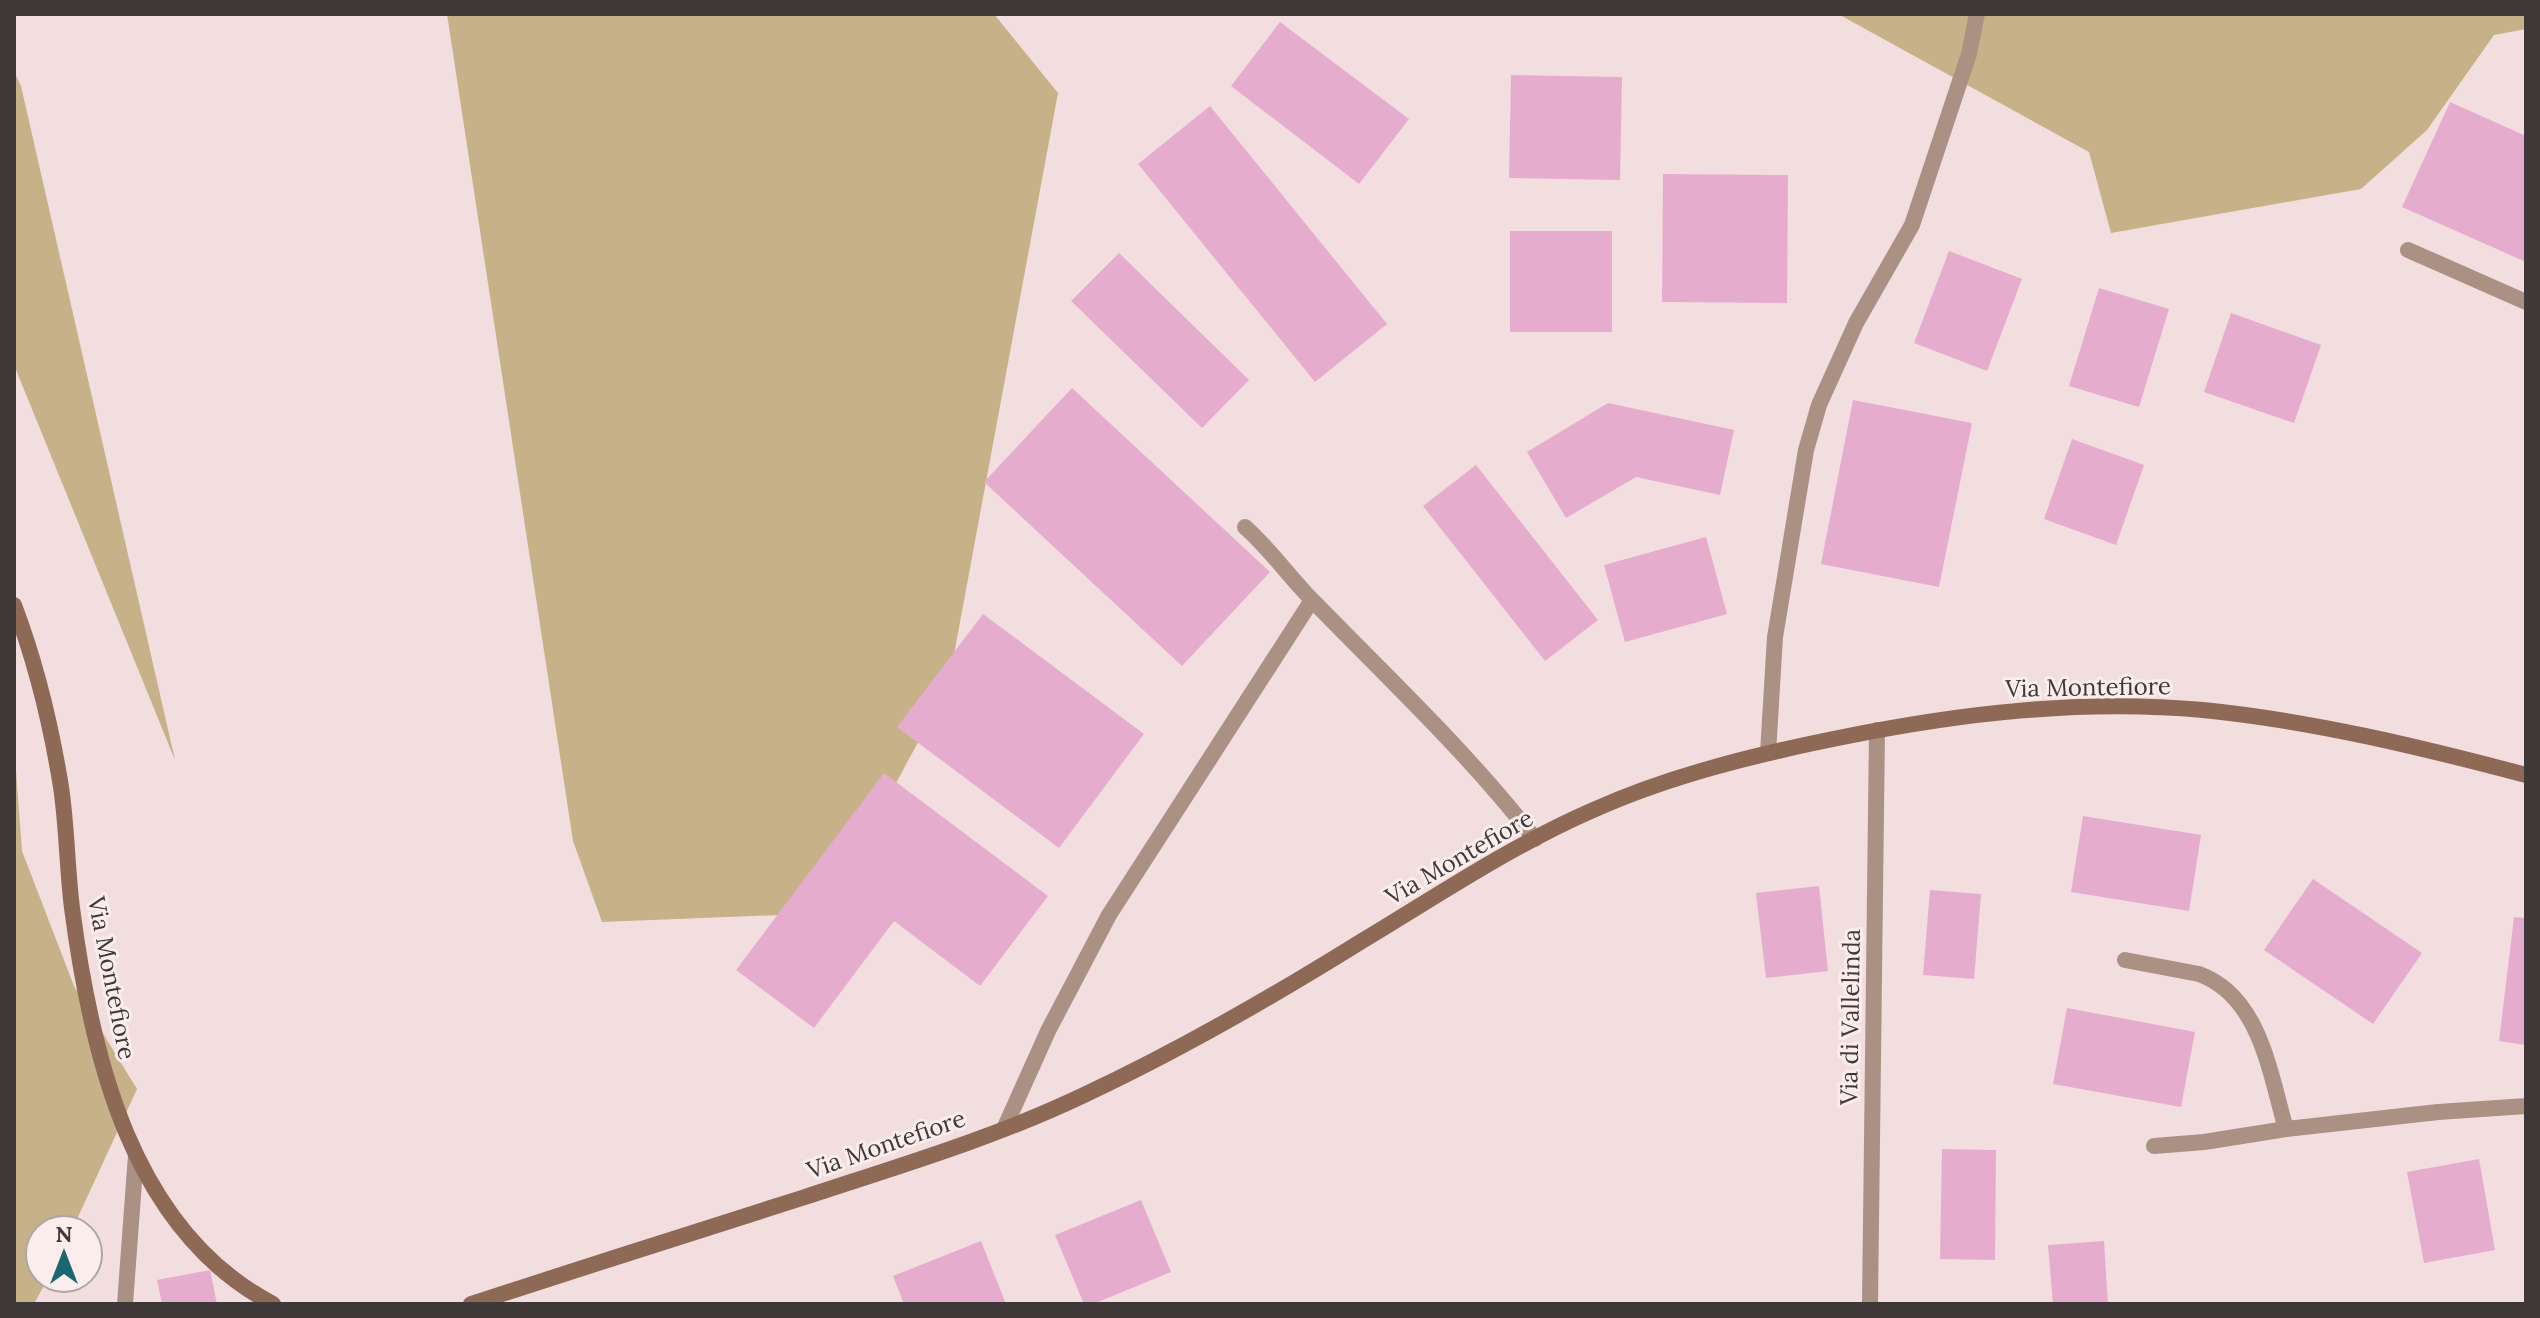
<svg xmlns="http://www.w3.org/2000/svg" width="2540" height="1318" font-family="Lora,serif">
  <style>
    .green { fill: #c7b189 }
    .building { fill: #e6acce }
    .lines { fill: none; stroke-linecap: round; stroke-linejoin: round }
    .minor { stroke: #ab9184; stroke-width: 16 }
    .secondary { stroke: #8e6a56; stroke-width: 16 }
    .labels { text-anchor: middle; dominant-baseline: central; stroke-width: 6; stroke-linejoin: round; paint-order: stroke }
    .street-label { font-size: 24px; fill: #3f3838; stroke: #fceded }
  </style>
  <rect width="100%" height="100%" fill="#f2dedf"/>
  <path class="green" d="M447,14H994L1058,93L948,687L896,783L779,915L602,922L573,841Z
    M1838,14H2526V29L2494,35L2427,130L2361,189L2111,233L2089,152Z
    M14,71L21,86L175,760L14,365Z
    M14,744L22,851L74,986L137,1089L72,1230H40V1278H48L34,1304H14Z"/>
  <path class="building" d="M1280,22L1409,119L1359,184L1231,86Z
    M1511,75L1622,77L1620,180L1509,178Z
    M2450,102L2526,136V262L2402,207Z
    M1210,106L1387,324L1315,382L1138,164Z
    M1663,174L1788,175L1787,303L1662,302Z
    M1510,231H1612V332H1510Z
    M1949,251L2022,279L1987,371L1914,343Z
    M1119,253L1249,380L1202,428L1071,301Z
    M2099,288L2169,309L2139,407L2069,386Z
    M2231,313L2321,345L2294,423L2204,392Z
    M1072,388L1270,572L1182,666L984,482Z
    M1853,400L1972,423L1939,587L1821,564Z
    M1608,403L1734,430L1720,495L1636,477L1566,518L1527,452Z
    M2072,439L2144,465L2116,545L2044,519Z
    M1476,465L1598,620L1545,661L1423,506Z
    M1706,537L1727,614L1625,642L1604,565Z
    M983,614L1144,734L1059,848L897,727Z
    M884,773L1048,896L980,986L894,921L814,1028L736,970Z
    M2083,816L2201,835L2189,911L2071,892Z
    M2313,879L2422,953L2373,1024L2264,950Z
    M1819,886L1828,971L1766,978L1756,893Z
    M1930,890L1981,894L1974,979L1923,975Z
    M2514,917L2526,918V1045L2499,1041Z
    M2067,1008L2195,1032L2181,1107L2053,1084Z
    M1942,1149L1996,1150L1995,1260L1940,1259Z
    M2479,1159L2495,1250L2424,1263L2407,1172Z
    M1141,1200L1171,1272L1093,1304H1084L1055,1235Z
    M981,1241L1006,1304H904L893,1276Z
    M2104,1241L2108,1304H2053L2048,1245Z
    M210,1270L217,1304H162L157,1280Z"/>
  <g class="lines">
    <path class="minor" d="M2408,250L2526,302
      M1245,527C1271,550 1290,578 1315,603C1390,680 1468,753 1535,839
      M1768,753L1775,637L1806,450L1819,405L1856,323L1912,225L1969,54L1977,14
      M2125,960L2199,974C2260,996 2270,1074 2286,1129L2438,1112L2526,1106
      M1004,1129L1048,1031L1109,915L1312,600
      M2154,1146L2204,1142L2286,1129
      M125,1304L136,1155
      M1870,1304L1877,730"/>
    <path class="secondary" d="M14,605C36,663 51,725 61,787C67,827 67,868 72,908C91,1054 131,1230 273,1304
      M471,1304C582,1268 694,1232 805,1197C899,1166 994,1138 1084,1095C1180,1050 1272,997 1362,941C1437,896 1511,846 1591,811C1671,775 1758,754 1843,737C1962,713 2083,699 2203,710C2313,721 2420,747 2526,775"/>
  </g>
  <g class="labels">
    <g class="street-label">
      <text transform="translate(2088 687) rotate(-1)">Via Montefiore</text>
      <text transform="translate(1459 857) rotate(-30)">Via Montefiore</text>
      <text transform="translate(112 978) rotate(79)">Via Montefiore</text>
      <text transform="translate(1850 1017) rotate(-89)">Via di Vallelinda</text>
      <text transform="translate(886 1144) rotate(-19)">Via Montefiore</text>
    </g>
  </g>
  <rect width="2540" height="1318" fill="none" stroke="#3f3838" stroke-width="32"/>
  <g transform="translate(64 1254)"><circle r="38" fill="#fceded" stroke="#b0a5a5" stroke-width="2"/>
  <path d="M0-6L14 30L0 20L-14 30Z" fill="#1c6671"/>
  <text y="-12" font-size="22" font-weight="bold" text-anchor="middle" fill="#3f3838">N</text>
  </g>
</svg>
